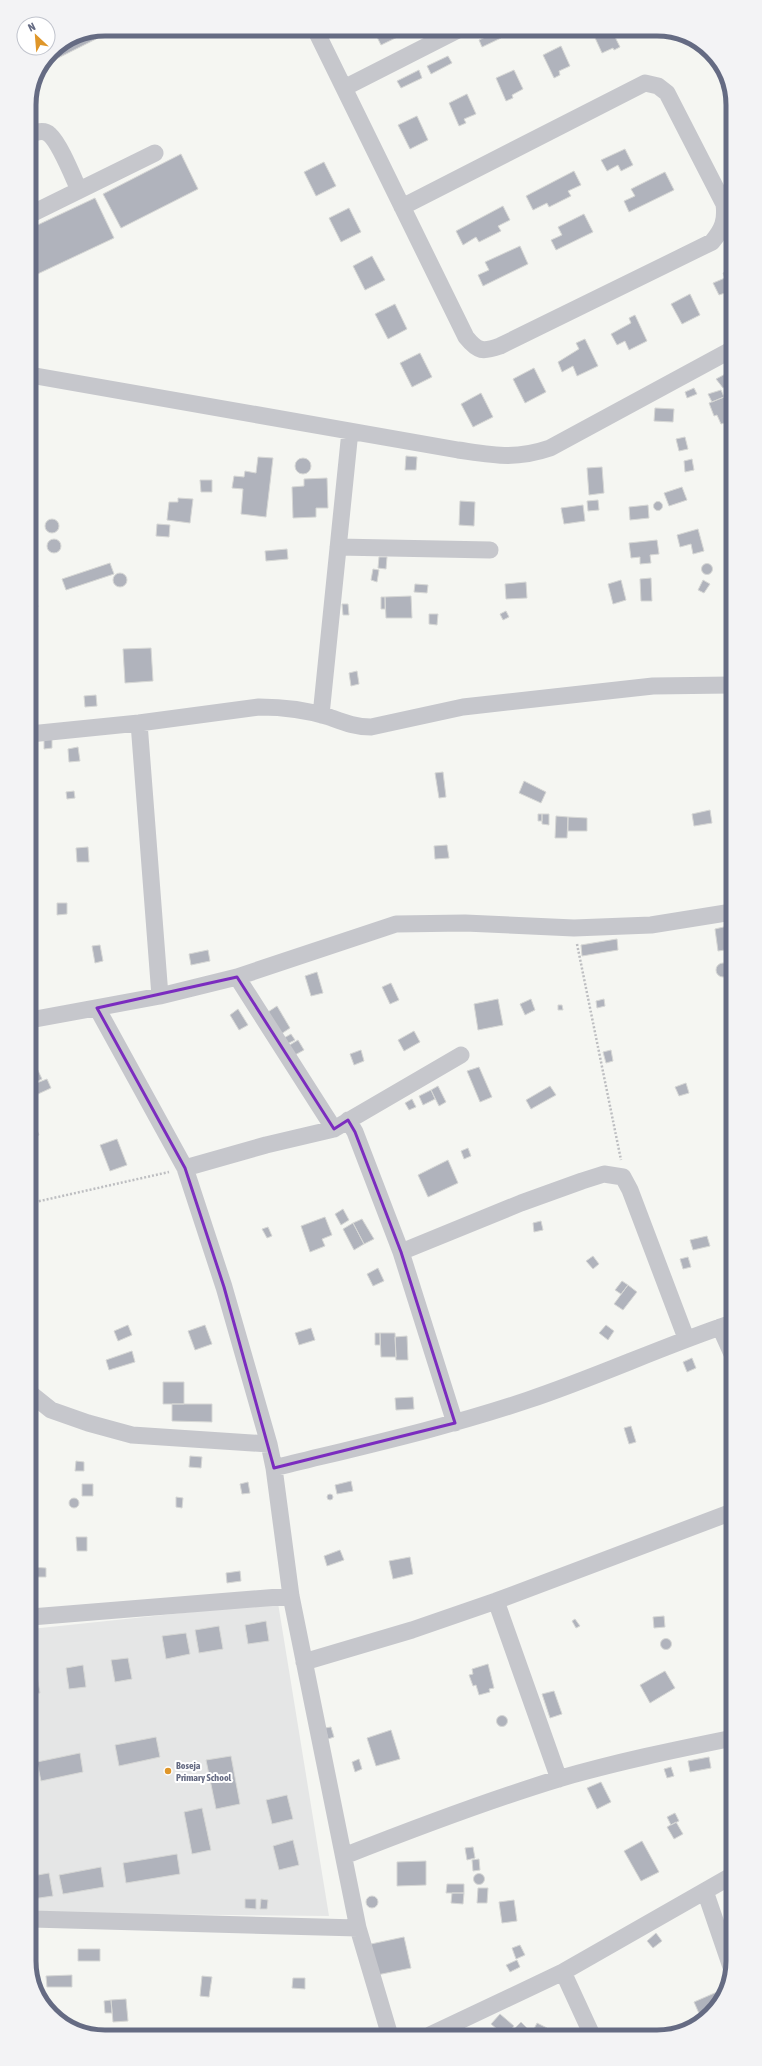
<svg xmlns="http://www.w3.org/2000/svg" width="762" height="2066" font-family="'Asap Condensed',sans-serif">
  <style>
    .built { fill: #e5e6e6 }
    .building { fill: #b0b3bc; stroke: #d6d7d5 }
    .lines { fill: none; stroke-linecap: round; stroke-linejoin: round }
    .path { stroke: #bdbec1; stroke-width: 2.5; stroke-dasharray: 2 2; stroke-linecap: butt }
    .street { stroke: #c6c7cc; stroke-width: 17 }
    .marked { fill: none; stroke: #7b2cbf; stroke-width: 3; stroke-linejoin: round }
    .poi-dot { fill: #df9629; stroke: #fff; stroke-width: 1.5 }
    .labels { text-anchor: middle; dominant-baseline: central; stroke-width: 4; stroke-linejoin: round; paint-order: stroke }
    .poi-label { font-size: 10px; font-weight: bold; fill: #656b83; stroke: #fff; text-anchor: start }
    .rim { fill: none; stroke: #656b83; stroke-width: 5 }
  </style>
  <rect width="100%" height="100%" fill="#f5f6f2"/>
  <path class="built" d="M278,1603L329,1916L32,1913L31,1629Z"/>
  <path class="building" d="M105,29H116L46,64L51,51L76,35Z
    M373,29H414L381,45Z
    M591,29H611L620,47L614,50L613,48L602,53Z
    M498,31L501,38L482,47L479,40Z
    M700,44L703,45L713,59L709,61Z
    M561,46L570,66L559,71L560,75L554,78L543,55Z
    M448,56L452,63L431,74L427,66Z
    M419,70L422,78L401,88L397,81Z
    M514,70L523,89L512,95L513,98L506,101L496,78Z
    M729,83L730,85V107L721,86Z
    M467,94L476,114L464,119L466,123L459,126L449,103Z
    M417,116L428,140L410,149L398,125Z
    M625,149L633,165L621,171L618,165L607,171L601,160Z
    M181,154L198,189L121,228L103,194Z
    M324,162L336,186L316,196L304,172Z
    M574,171L581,185L568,191L571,196L549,207L547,203L533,210L526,196Z
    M665,172L674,190L629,212L624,201L635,196L631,189Z
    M95,198L114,238L29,278V229Z
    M503,206L510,220L498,226L501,231L479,242L476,237L463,245L456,231Z
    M349,208L361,232L341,242L329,218Z
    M584,214L593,232L556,250L551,240L562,235L558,227Z
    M520,246L528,264L483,286L478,275L489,270L485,262Z
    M372,256L385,280L365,290L353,266Z
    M731,270V291L719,295L713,283L725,278L723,273Z
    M690,294L700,315L682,324L671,304Z
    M395,304L407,329L388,339L375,314Z
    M635,315L647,341L629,350L625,341L617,345L611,334L631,323L629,318Z
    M585,339L598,366L577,376L573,366L562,372L558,362L579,349L576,343Z
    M420,353L432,377L412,387L400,363Z
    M534,368L546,392L525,403L513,379Z
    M731,371V385L723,388L716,379Z
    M694,388L697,394L687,398L685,392Z
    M721,390L724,397L712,402L708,394Z
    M481,393L493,417L473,427L461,404Z
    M724,397L729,410H731V421L721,424L717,415L714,416L709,403Z
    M655,408L674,409L673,422L654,421Z
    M685,437L688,449L679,451L676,439Z
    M406,456L417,457L416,470H405Z
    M258,457L273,458L266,517L241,514L243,489L232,488L234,476L244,477L245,471L256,473Z
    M295 466a8 8 0 1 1 16 0a8 8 0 1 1-16 0Z
    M692,459L694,470L685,472L684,461Z
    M602,467L604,493L589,495L587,468Z
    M30,474L34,485L30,487Z
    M327,478L328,508H316V517L293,518L292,487L304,486V479Z
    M200,480H212V492H201Z
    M682,487L687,500L669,506L664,493Z
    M178,498L193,499L190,523L167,520L169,502H178Z
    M598,500L599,510L588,511L587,501Z
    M460,501L475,502L474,526L459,525Z
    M653.5 506a4.5 4.5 0 1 1 9 0a4.5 4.5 0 1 1-9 0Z
    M583,505L585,521L564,524L561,508Z
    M648,505L649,518L630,520L629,507Z
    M45 526a7 7 0 1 1 14 0a7 7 0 1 1-14 0Z
    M157,524L170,525L169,537L156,536Z
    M698,529L704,551L693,554L691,544L680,547L677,535Z
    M47 546a7 7 0 1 1 14 0a7 7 0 1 1-14 0Z
    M657,540L659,554L650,555L651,563L640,564V557L631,558L629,543Z
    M32,544L35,556L30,558V545Z
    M287,549L288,559L266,561L265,551Z
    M379,557H387L386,569L378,568Z
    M110,563L114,574L66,590L62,579Z
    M701.5 569a5.5 5.5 0 1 1 11 0a5.5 5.5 0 1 1-11 0Z
    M373,569L379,570L377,582L371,580Z
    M113 580a7 7 0 1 1 14 0a7 7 0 1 1-14 0Z
    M651,578L652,601H641L640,579Z
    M621,580L626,600L613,604L608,584Z
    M703,580L710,584L704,593L698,590Z
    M526,582L527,598L506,599L505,584Z
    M415,584L428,585L427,593L414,592Z
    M30,590H34L38,607L30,609Z
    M411,596L412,618H386L385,597Z
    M381,597H385V609H381Z
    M342,604H348L349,615H343Z
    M506,611L509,617L503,620L500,614Z
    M429,614H438L437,625L429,624Z
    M151,648L153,681L125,683L123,649Z
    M357,671L359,684L351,686L349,673Z
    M96,695L97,706L85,707L84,696Z
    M52,739V748L44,749V740Z
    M78,747L80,761L69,762L68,749Z
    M443,772L446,797L439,798L435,773Z
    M524,781L546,792L541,803L519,793Z
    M74,791L75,798L67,799L66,792Z
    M710,810L712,823L694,826L692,814Z
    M538,814H542V821H538Z
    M542,814H549V825L542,824Z
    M556,816L568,817L567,838H555Z
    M568,817L587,818V831H568Z
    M447,845L449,858L435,859L434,846Z
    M88,847L89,862H77L76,848Z
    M57,903H67V914L57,915Z
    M728,926L732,949L718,951L715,929Z
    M617,939L618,950L582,956L581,945Z
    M100,945L103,961L95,963L92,946Z
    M208,950L210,961L191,965L189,954Z
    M716 970a7 7 0 1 1 14 0a7 7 0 1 1-14 0Z
    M317,972L323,993L311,996L305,976Z
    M391,983L399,1000L390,1004L382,987Z
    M498,999L503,1025L478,1030L474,1004Z
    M531,999L535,1010L525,1015L520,1004Z
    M604,999L605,1006L597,1008L596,1001Z
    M558,1005H562L563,1010H558Z
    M277,1006L290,1028L281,1034L268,1012Z
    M238,1009L248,1025L239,1030L230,1015Z
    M414,1031L420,1042L404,1051L398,1040Z
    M291,1034L295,1040L287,1044L284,1038Z
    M298,1040L304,1050L293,1056L288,1046Z
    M361,1050L364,1061L354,1065L350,1054Z
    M611,1050L613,1061L606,1063L603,1052Z
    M33,1060L42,1079L30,1085V1061Z
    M479,1067L492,1097L480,1102L467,1071Z
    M47,1079L51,1088L38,1094L34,1084Z
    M686,1083L689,1093L679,1096L675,1087Z
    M438,1086L446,1102L439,1106L431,1090Z
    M550,1086L556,1095L531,1109L526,1100Z
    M431,1090L435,1099L423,1105L419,1096Z
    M32,1093L37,1103L30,1106V1094Z
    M412,1099L416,1107L409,1110L405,1103Z
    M731,1111H732V1123H730Z
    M34,1123L39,1135L31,1138V1124Z
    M117,1139L127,1165L110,1171L100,1145Z
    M468,1148L471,1156L464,1159L461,1151Z
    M448,1160L458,1183L428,1197L418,1175Z
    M343,1209L349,1220L341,1225L335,1214Z
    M325,1217L332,1235L322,1239L325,1246L310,1252L301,1226Z
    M362,1219L374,1239L364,1244L353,1223Z
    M541,1221L543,1230L534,1232L533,1223Z
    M353,1223L364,1244L354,1250L343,1229Z
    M268,1227L272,1236L267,1238L262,1229Z
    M707,1236L710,1246L693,1250L690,1240Z
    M593,1256L599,1264L593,1269L586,1261Z
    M688,1257L691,1267L683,1269L680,1259Z
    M378,1268L384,1281L373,1286L367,1274Z
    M622,1281L628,1285L621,1294L615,1290Z
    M628,1285L637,1292L623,1310L614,1304Z
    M128,1325L132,1335L118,1341L114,1331Z
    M205,1325L212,1344L195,1350L188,1331Z
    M606,1325L614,1331L608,1340L599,1333Z
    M311,1328L315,1340L299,1345L295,1333Z
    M375,1333H380V1345H375Z
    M380,1333H395L396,1357H381Z
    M407,1336L408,1360H396L395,1337Z
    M132,1351L135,1362L109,1370L106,1360Z
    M692,1358L696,1368L687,1372L683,1362Z
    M163,1382H184V1404H163Z
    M413,1397L414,1409L396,1410L395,1398Z
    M172,1404H212V1422L172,1421Z
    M631,1426L636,1442L629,1444L624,1428Z
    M190,1456L202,1457L201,1468L189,1467Z
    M76,1461L84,1462V1471H75Z
    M351,1481L353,1491L337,1494L335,1485Z
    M248,1482L250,1493L242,1494L240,1484Z
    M82,1484H93V1496H82Z
    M327 1497a3 3 0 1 1 6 0a3 3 0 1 1-6 0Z
    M176,1497L183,1498L182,1508L176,1507Z
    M69 1503a5 5 0 1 1 10 0a5 5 0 1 1-10 0Z
    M76,1537H87V1551H77Z
    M340,1550L344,1560L327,1566L324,1556Z
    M410,1557L413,1574L393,1579L389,1561Z
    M31,1567L46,1568V1577H31Z
    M240,1571L241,1581L227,1583L226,1573Z
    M664,1616L665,1627L654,1628L653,1617Z
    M575,1619L580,1626L576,1628L572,1621Z
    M266,1621L269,1641L248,1644L245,1625Z
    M219,1626L223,1649L199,1653L195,1630Z
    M186,1633L190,1654L166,1659L162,1636Z
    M660.5 1644a5.5 5.5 0 1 1 11 0a5.5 5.5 0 1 1-11 0Z
    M128,1658L132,1679L115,1682L111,1660Z
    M488,1664L494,1688L489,1689L490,1692L479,1695L476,1685L473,1686L469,1675L473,1674L472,1669Z
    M83,1665L86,1687L69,1689L66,1668Z
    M36,1671L40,1693L31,1694V1672Z
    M665,1671L675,1688L650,1703L640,1685Z
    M554,1691L562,1714L550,1718L542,1694Z
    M496.5 1721a5.5 5.5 0 1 1 11 0a5.5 5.5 0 1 1-11 0Z
    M331,1727L334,1737L328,1739L325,1728Z
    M391,1730L400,1759L376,1766L367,1738Z
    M156,1737L160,1757L119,1766L115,1745Z
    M80,1753L83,1772L41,1781L37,1762Z
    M231,1756L240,1804L216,1809L206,1760Z
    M709,1757L711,1768L690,1772L688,1761Z
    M359,1759L362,1769L355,1772L352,1762Z
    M671,1767L674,1776L667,1778L664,1769Z
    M601,1782L611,1802L597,1809L587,1788Z
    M287,1795L293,1819L272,1824L266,1800Z
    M202,1808L211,1850L192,1854L184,1812Z
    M675,1813L679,1821L671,1825L667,1817Z
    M676,1822L683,1834L674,1839L667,1827Z
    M293,1840L299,1865L279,1870L273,1846Z
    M642,1841L659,1872L641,1881L624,1851Z
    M473,1847L475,1858L467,1860L465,1848Z
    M177,1854L180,1874L126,1883L123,1863Z
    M479,1859L480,1870L473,1871L472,1860Z
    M426,1861V1885L397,1886V1862Z
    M101,1867L104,1887L63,1894L59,1875Z
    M49,1873L53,1896L32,1899V1876Z
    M473.5 1879a5.5 5.5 0 1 1 11 0a5.5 5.5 0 1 1-11 0Z
    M447,1884H464V1893H446Z
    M478,1888H488L487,1903H477Z
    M452,1893H464L463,1904L451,1903Z
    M366 1902a6 6 0 1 1 12 0a6 6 0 1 1-12 0Z
    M245,1899H256V1909L245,1908Z
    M261,1899L268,1900L267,1909H260Z
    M514,1900L517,1921L502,1923L499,1902Z
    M656,1933L662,1941L653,1948L647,1941Z
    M404,1937L411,1968L377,1975L371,1944Z
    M520,1945L525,1955L516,1959L512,1948Z
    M78,1949H100V1961H78Z
    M517,1960L520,1967L510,1972L506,1965Z
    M72,1975V1987H47L46,1976Z
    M202,1976L212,1977L209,1997L200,1996Z
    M293,1978H305V1989L292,1988Z
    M717,1992L720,1999L717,2007L701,2018L694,2002Z
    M126,1999L128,2021L113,2022L111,2000Z
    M111,2000L112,2013H105L104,2001Z
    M500,2014L514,2026L506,2035H504L491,2024Z
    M521,2022L527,2028L521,2034L515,2028Z
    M537,2023L547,2028L543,2035L533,2031Z
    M477,2030L480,2035H468Z"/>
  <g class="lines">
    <path class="path" d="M577,944L621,1160
      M31,1203L169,1172"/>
    <path class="street" d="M315,29L466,337C478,352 483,352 500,346L712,242C723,229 726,220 724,204L667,93L658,86L645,83L402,207
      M344,88L460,29
      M29,136C35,132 44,129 50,135C60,144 73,177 79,190
      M29,215L155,153
      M30,375L458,450C493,455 515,460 550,448L731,350
      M338,547L490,550
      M321,715L350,431
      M139,723L160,996
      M30,734L139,723L259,707C281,707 307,710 329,717C343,722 355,727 371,727L463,707L653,686L731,685
      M237,977L334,1129
      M97,1008L185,1168L224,1287L269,1444L274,1468L291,1596L358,1928L390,2036
      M30,1020L160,996L237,977L396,924L465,923L574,928L651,925L732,912
      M348,1120L355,1132L401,1252L521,1203L582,1181L604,1174L623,1177L630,1190L686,1338
      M185,1168L266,1145L334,1129L461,1055
      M401,1252L455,1423
      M720,1327L732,1354
      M31,1394L51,1410L88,1423L132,1435L269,1444
      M274,1468C359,1447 445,1428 528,1400C597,1377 663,1346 732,1323
      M496,1601L559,1779
      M31,1617L291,1596
      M304,1662L412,1630L496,1601L732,1512
      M344,1856C415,1828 486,1801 558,1779C616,1762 674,1750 733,1738
      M705,1891L731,1967
      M32,1919L358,1928
      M563,1972L592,2035
      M430,2035L563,1972L733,1875"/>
  </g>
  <path class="marked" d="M237,977L334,1129L348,1120L355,1132L401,1252L455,1423L274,1468L224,1287L185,1168L97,1008Z"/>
  <circle class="poi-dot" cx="168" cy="1771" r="4"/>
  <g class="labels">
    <g class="poi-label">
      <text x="176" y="1765">Boseja<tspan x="176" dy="12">Primary School</tspan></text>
    </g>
  </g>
  <path d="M0 0H762V2066H0ZM105 36H657A69 69 0 0 1 726 105V1961A69 69 0 0 1 657 2030H105A69 69 0 0 1 36 1961V105A69 69 0 0 1 105 36Z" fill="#f3f3f5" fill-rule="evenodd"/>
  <path class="rim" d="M105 36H657A69 69 0 0 1 726 105V1961A69 69 0 0 1 657 2030H105A69 69 0 0 1 36 1961V105A69 69 0 0 1 105 36Z"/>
  <g transform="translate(36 36) rotate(334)"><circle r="19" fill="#ffffff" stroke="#c1c4cd"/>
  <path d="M0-3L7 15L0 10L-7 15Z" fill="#df9629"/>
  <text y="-6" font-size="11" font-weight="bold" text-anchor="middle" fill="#656b83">N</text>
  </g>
</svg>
